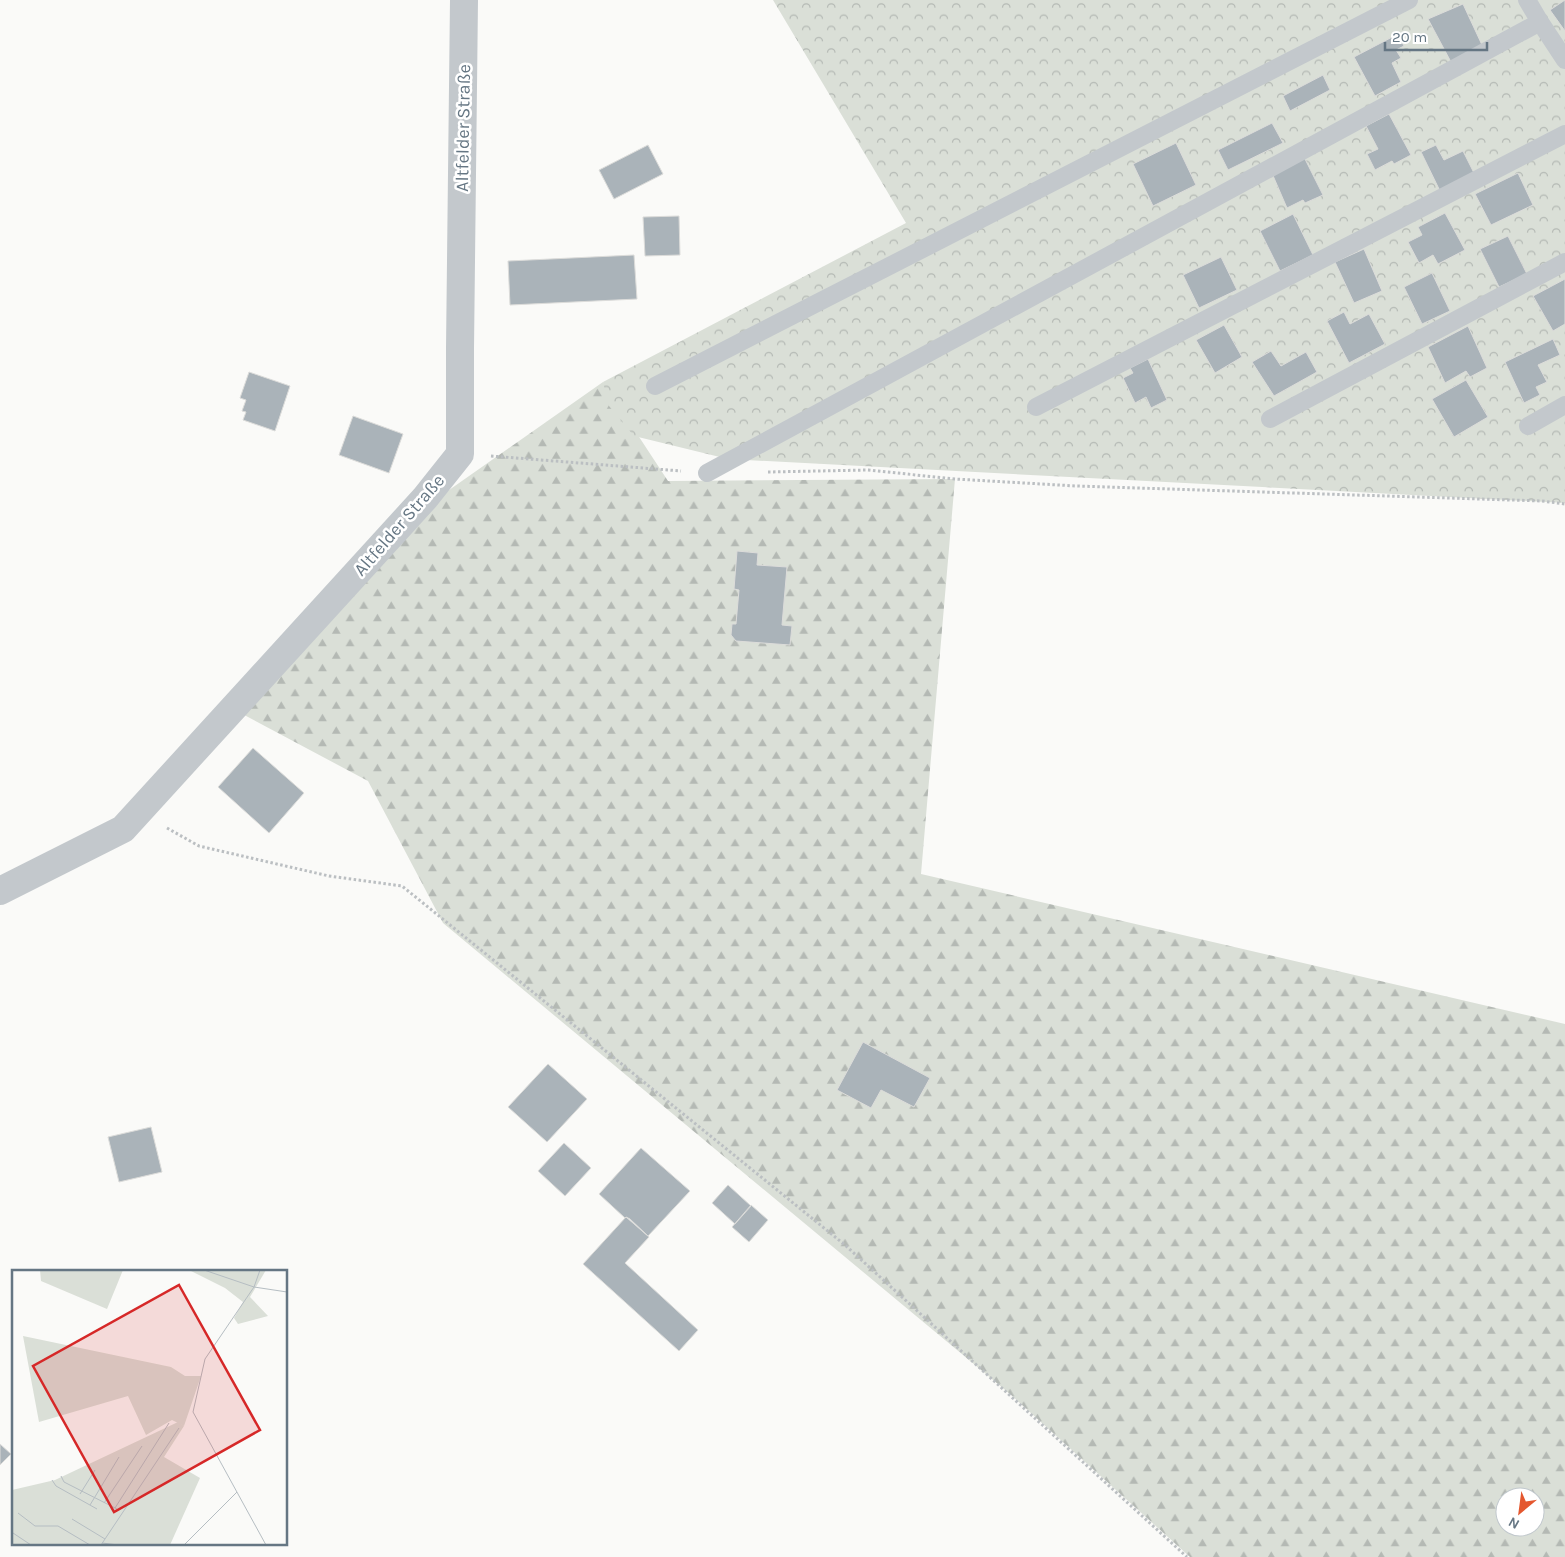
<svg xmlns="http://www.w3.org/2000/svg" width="1565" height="1557" font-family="Karla,sans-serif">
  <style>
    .forest { fill: url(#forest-firs); fill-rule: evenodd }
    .park { fill: url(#park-crowns) }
    .building { fill: #aab3b9; stroke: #dcdcda }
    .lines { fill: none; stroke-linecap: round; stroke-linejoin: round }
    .path { stroke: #bbbfc2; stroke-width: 3; stroke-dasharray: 2.5 2.5; stroke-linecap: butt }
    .service { stroke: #c3c8cc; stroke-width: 18 }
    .tertiary { stroke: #c3c8cc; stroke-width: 28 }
    .labels { text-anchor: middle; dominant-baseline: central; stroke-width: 5; stroke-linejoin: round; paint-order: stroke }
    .street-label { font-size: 18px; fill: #657683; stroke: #fff }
    .inset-road { fill: none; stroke: #b5bdc2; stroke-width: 1 }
    .view { fill: #d62828; fill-opacity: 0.15; stroke: #d62828; stroke-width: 2.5 }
    .inset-edge { fill: none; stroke: #657683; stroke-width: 2.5 }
  </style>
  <defs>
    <pattern id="forest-firs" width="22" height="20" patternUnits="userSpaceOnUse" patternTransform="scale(1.25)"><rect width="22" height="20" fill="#dadfd7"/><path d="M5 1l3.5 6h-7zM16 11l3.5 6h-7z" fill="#b4b9b4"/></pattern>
    <pattern id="park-crowns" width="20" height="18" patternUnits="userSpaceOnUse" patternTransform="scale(1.25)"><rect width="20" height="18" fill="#dadfd7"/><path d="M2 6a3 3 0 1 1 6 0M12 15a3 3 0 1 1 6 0" fill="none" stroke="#b4b9b4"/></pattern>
  </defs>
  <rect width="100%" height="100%" fill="#fafaf8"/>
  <path class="forest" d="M603,382L668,481L955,479L921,874L1565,1024V1557H1190L1010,1394L443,923L368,781L233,709L432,502ZM1505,1497H1535V1527H1505Z"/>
  <path class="park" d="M773,0H1565V503L728,459L634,436L609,406L603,382L906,223Z"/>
  <path class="building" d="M1565,0V31L1550,10Z
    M1463,4L1482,45L1451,62L1428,19Z
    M1398,34L1404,46L1396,50L1401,58L1392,63L1401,82L1375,96L1354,57Z
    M1323,75L1330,90L1290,111L1283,96Z
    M1389,114L1411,155L1394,164L1392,161L1375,170L1367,154L1378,149L1366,126Z
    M1272,123L1283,143L1228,170L1218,150Z
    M1176,143L1196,185L1153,206L1133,164Z
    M648,145L663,174L614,199L599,170Z
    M1436,145L1444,160L1463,151L1475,175L1440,191L1421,152Z
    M1304,157L1323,195L1305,203L1303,200L1287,208L1271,171Z
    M1518,173L1533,205L1491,225L1475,194Z
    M1445,213L1465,250L1438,264L1433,255L1419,263L1408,242L1422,235L1418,227Z
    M1293,214L1313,255L1280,271L1260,231Z
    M679,216L680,255L645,256L643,217Z
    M1508,236L1527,274L1499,287L1480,249Z
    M1364,249L1382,291L1354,303L1335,262Z
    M634,255L637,299L510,305L508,261Z
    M1221,257L1237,290L1199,308L1183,275Z
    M1432,273L1450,311L1422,324L1404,287Z
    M1565,279V324L1553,331L1533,296Z
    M1344,312L1350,324L1369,314L1385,344L1349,363L1327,321Z
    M1224,325L1242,357L1215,373L1196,340Z
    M1468,326L1487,368L1470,377L1466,371L1445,383L1428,347Z
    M1553,339L1560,355L1538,365L1547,382L1536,387L1540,395L1524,403L1505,362Z
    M1271,351L1281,366L1306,352L1317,372L1274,396L1252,362Z
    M1148,359L1167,400L1151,408L1146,397L1135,403L1123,378L1133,373L1130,368Z
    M249,372L290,386L275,431L243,420L246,412L242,411L246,400L240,398Z
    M1466,380L1488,417L1454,437L1432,399Z
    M353,416L403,434L389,473L339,455Z
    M737,551L758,553L757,565L787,567L782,625L792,626L790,645L736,641L731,635L732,624H736L739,590L734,589Z
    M253,748L304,793L269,833L218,787Z
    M863,1042L930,1078L914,1107L881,1090L871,1108L837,1090Z
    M548,1064L587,1099L547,1142L508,1107Z
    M151,1127L162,1172L119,1182L108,1137Z
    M564,1143L591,1168L565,1196L538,1171Z
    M641,1148L690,1191L648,1236L630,1219L626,1217L625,1218L599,1194Z
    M728,1185L751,1206L735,1224L712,1203Z
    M751,1205L768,1220L749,1242L732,1227Z
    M626,1217L649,1237L625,1263L698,1330L679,1351L583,1264Z
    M0,1444L11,1454L0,1465Z"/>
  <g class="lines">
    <path class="path" d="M491,456L681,471
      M768,472L868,470L955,479L1076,486L1542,501L1565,504
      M167,828L199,846L329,876L402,886L845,1245L1187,1557"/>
    <path class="service" d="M1527,0L1540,22L1565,60
      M655,386L1409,0
      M1036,407L1565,134
      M1270,419L1565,262
      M1528,426L1565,405
      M707,473L1540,22"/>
    <path class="tertiary" d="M0,891L123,829L425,498L460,454V348L464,0"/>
  </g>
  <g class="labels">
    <g class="street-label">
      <text transform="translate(463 128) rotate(-89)">Altfelder Straße</text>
      <text transform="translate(399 525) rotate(-49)">Altfelder Straße</text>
    </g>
  </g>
  <g transform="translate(12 1270)">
    <rect width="275" height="275" fill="#fafaf8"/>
    <path d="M28,0H111L95,39L29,11ZM177,0H254L238,27L256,46L226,54L222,48L231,32L213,18ZM11,66L159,97L173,106H189L172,156L160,150L134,165L116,126L27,152Z" fill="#dadfd7"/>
    <path d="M166,152L172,156L152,187L188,208L158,275H0V220L43,210Z" fill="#dadfd7"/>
    <path class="inset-road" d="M192,0L242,17L275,22M248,0L242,17L193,89L181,142L254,275M49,206L52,212L105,239M40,210L44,216L85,239M68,224L83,200M92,233L130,176M78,235L107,187M103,238L157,153M6,243L23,256H46L78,275M60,249L93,269M1,263L19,275M90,273L106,275M89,275L167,158M172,275L225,222"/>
    <path class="view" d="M167,15L248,160L102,242L21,96Z"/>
    <rect width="275" height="275" class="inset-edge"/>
  </g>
  <g transform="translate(1520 1512) rotate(209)"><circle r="24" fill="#ffffff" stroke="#c1c8cd"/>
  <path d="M0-4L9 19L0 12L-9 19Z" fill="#e4572e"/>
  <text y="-8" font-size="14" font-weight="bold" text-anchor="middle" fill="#657683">N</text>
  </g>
  <path d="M1385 42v8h102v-8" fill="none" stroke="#657683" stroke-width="2.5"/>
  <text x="1392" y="42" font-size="15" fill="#657683" stroke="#ffffff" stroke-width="4" paint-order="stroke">20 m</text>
</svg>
